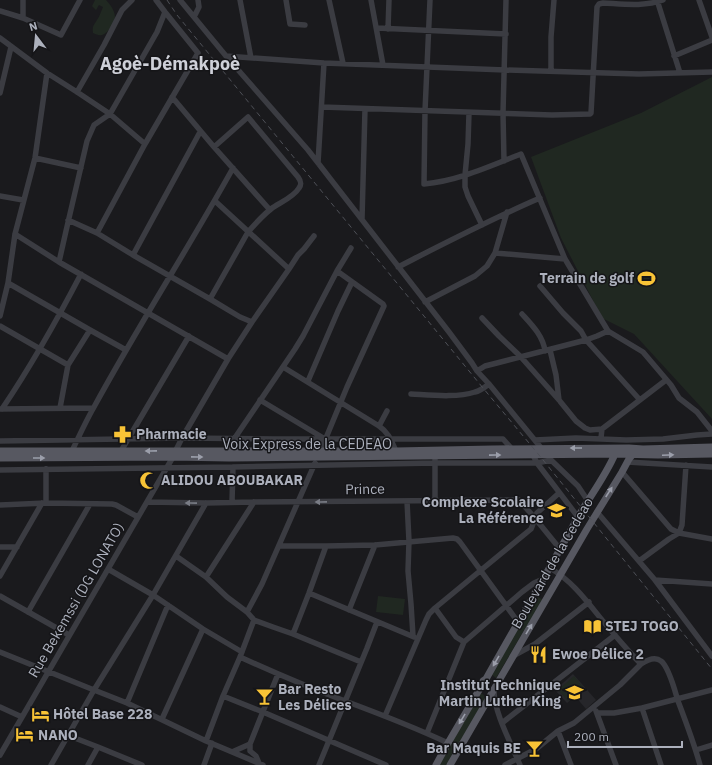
<svg xmlns="http://www.w3.org/2000/svg" width="712" height="765" font-family="'IBM Plex Sans',sans-serif">
  <style>
    .built { fill: #26262a }
    .green { fill: #202821 }
    .lines { fill: none; stroke-linecap: round; stroke-linejoin: round }
    .minor { stroke: #3b3c42; stroke-width: 5.5 }
    .major { stroke: #575861; stroke-width: 7 }
    .rail { stroke: #4e5057; stroke-width: 1; stroke-dasharray: 5 4; stroke-linecap: butt }
    .oneway { fill: #9b9eaa }
    .oneway2 { fill: #797c85 }
    .labels { text-anchor: middle; dominant-baseline: central; stroke-width: 3; stroke-linejoin: round; paint-order: stroke }
    .poi-label { font-size: 14px; font-weight: bold; fill: #acb0bc; stroke: #151518; text-anchor: start }
    .street-label { font-size: 14px; fill: #acb0bc; stroke: #151518 }
    .district-label { font-size: 18px; font-weight: bold; fill: #ced0d8; stroke: #151518 }
  </style>
  <rect width="100%" height="100%" fill="#1a1a1d"/>
  <path class="built" d="M573,674L596,700L586,709L575,696L567,703L555,690Z"/>
  <path class="green" d="M95,0H106C110,4 115,11 115,17C115,23 108,33 102,35C99,36 96,34 93,33C92,26 94,25 97,20C100,16 101,11 103,7L99,5L96,10L92,6Z
    M712,77V419L634,334L602,318L561,238L531,157L641,113Z
    M378,596L405,599L403,615L376,612Z
    M537,596L543,600L523,632L496,678L491,674Z
    M574,676L584,688L568,701L558,690Z
    M481,693L486,697L446,765H438Z"/>
  <g class="lines">
    <path class="minor" d="M180,0L226,56L308,150L449,332L472,363L477,371L489,384L542,449
      M240,0L251,58
      M286,0L290,24L305,25
      M329,0L343,63
      M371,0L383,65
      M430,0L425,111L424,184C458,181 490,166 521,154L565,259L608,331L643,352L671,385L679,398L697,412L712,431
      M657,0L680,73
      M699,0L712,37
      M0,11L23,18L61,35L80,0
      M194,17L199,7L198,0
      M23,18V0
      M377,28L506,34
      M388,29L389,0
      M0,38L47,73L77,92L110,114L145,144
      M226,56L324,63L505,70L639,74L712,72
      M674,56L712,40
      M551,71V37L554,0
      M77,92L104,45L122,10L132,0
      M0,93L11,47
      M172,97L214,147L270,210
      M322,107L552,115L590,114L591,113L597,7L599,4L603,3C623,4 644,7 663,0
      M469,113L468,144L465,175V187L468,196L482,225
      M35,158L81,168
      M504,161L503,113L506,0
      M318,163L324,63
      M0,196L23,200
      M215,201L289,269
      M362,219L365,109
      M68,220L97,233L133,255L210,299L240,317L252,322
      M97,233L145,144L198,53L165,12L156,0
      M15,234L59,262L228,359
      M495,253L565,259
      M133,255L200,132
      M59,262L66,231L87,141L94,125L110,114L157,32L165,12
      M398,267C445,243 491,219 540,198
      M8,283L90,330L126,350
      M540,286L563,313L581,331L586,340L640,400
      M210,299L248,232C255,224 262,216 271,209C279,203 294,197 299,188C302,184 301,181 298,177L248,117L214,147
      M425,302L475,276L487,266L495,253L507,212
      M522,314C532,325 543,336 545,351
      M0,316L8,283L15,234L35,158L47,73
      M482,318L499,336L520,356L559,400L576,421L585,428L590,430L602,429
      M0,326L68,365L60,408
      M550,350L556,375L559,400
      M68,365L90,330
      M283,367L379,426C389,433 391,440 396,451
      M477,371L485,366L493,364L586,340L597,336L608,331
      M308,381L338,311L352,282
      M411,394C430,395 457,398 475,392C480,391 485,387 489,384
      M260,400L325,439
      M0,409L93,408
      M2,409C31,366 57,320 81,274
      M379,426L387,411
      M601,438L602,429L666,380
      M535,440L576,438L626,440L663,439L697,435L712,434
      M0,441L182,438L274,439H503L512,449
      M176,450L182,438L228,359L252,322L289,269L298,255L304,249L314,236
      M321,450L347,387L384,306L383,304L337,271
      M72,451C79,436 86,421 94,407C138,326 188,249 233,168
      M121,451L189,336
      M226,451L295,349L303,336L337,271L351,248
      M533,455L537,463L578,517
      M627,462L712,467
      M46,469V503
      M0,470L233,467L435,463H537L551,460L578,486L588,501
      M622,472L671,529L679,533L712,539
      M407,501L409,541L408,571L411,604L413,636
      M435,501V460
      M147,502L206,503L254,502L519,500L534,517L560,549
      M232,502L233,467
      M0,505L46,503L112,504L116,505L138,517
      M597,512L655,580L712,656
      M279,546H326L375,545L453,538L457,539L460,542L518,622
      M0,547H17
      M176,556L206,577L227,597L247,612L254,620L273,627L293,634L361,662
      M639,561L669,539L679,533L682,525L686,465
      M550,568C572,581 586,600 602,620C615,635 627,650 641,664C647,660 655,656 661,661C669,667 675,691 678,701C686,722 694,743 700,765
      M108,569L153,595L203,629L242,652
      M0,576L42,503
      M206,577L254,502
      M655,580L712,584
      M309,593L414,637
      M0,596L69,635
      M435,608L456,637L464,642
      M349,610L375,545
      M28,612L90,504
      M247,612L262,584L315,463
      M293,634L309,593L326,546
      M0,652L94,690L127,703L206,741L263,765
      M513,656L535,644L589,602
      M240,657C275,673 310,688 345,701C380,714 414,727 448,743
      M494,690C494,713 511,743 520,765
      M223,696L263,712L386,765
      M127,703L168,605
      M0,707L22,717
      M642,708L661,765
      M596,711L616,765
      M598,713H614L642,708L712,690
      M385,716L426,620L429,614L435,608L531,529C534,523 534,518 537,513L559,493
      M162,719L203,629
      M502,723L615,635
      M558,731L571,765
      M427,733L464,642L522,592L534,583L543,579
      M67,735L98,747
      M206,741L223,696L240,657L254,620
      M250,744V751L256,756L259,763
      M696,750L712,745
      M232,752L250,744L278,674
      M0,755L173,457
      M51,765L94,690L153,595L206,503
      M88,765L98,747L142,765
      M204,765L212,743
      M319,765L367,648L377,622
      M505,765L536,749L558,731L574,723L620,685L641,664"/>
    <path class="major" d="M0,451H396L492,449L629,448L643,449L712,447
      M0,458L173,457L229,458L615,454L658,455L712,454
      M436,765L448,743L482,685L483,681L486,679C516,625 548,572 578,517C590,496 605,477 615,454
      M450,765L587,529L622,472L629,459L633,454L636,453"/>
    <path class="rail" d="M167,0L177,15L483,388L539,455L712,669"/>
  </g>
  <defs><path id="oneway-solid" d="M-6-.8H1V-3.2L6.5 0L1 3.2V.8H-6Z"/></defs>
  <g class="oneway">
    <use href="#oneway-solid" transform="translate(576 448) rotate(180)"/>
    <use href="#oneway-solid" transform="translate(151 451) rotate(179)"/>
    <use href="#oneway-solid" transform="translate(495 455) rotate(-1)"/>
    <use href="#oneway-solid" transform="translate(668 455) rotate(-2)"/>
    <use href="#oneway-solid" transform="translate(197 457) rotate(1)"/>
    <use href="#oneway-solid" transform="translate(39 458)"/>
    <use href="#oneway-solid" transform="translate(609 492) rotate(-57)"/>
    <use href="#oneway-solid" transform="translate(529 629) rotate(-59)"/>
    <use href="#oneway-solid" transform="translate(496 661) rotate(120)"/>
    <use href="#oneway-solid" transform="translate(462 719) rotate(121)"/>
  </g>
  <g class="oneway2">
    <use href="#oneway-solid" transform="translate(321 502) rotate(179)"/>
    <use href="#oneway-solid" transform="translate(191 503) rotate(-179)"/>
  </g>
  <defs>
    <symbol id="stadium-bare" viewBox="-9 -9 18 18"><path d="M0-5a6.5 5 0 1 0 0 10a6.5 5 0 1 0 0-10ZM-3.5-1.8h7v3.6h-7Z" fill="#f8c336" stroke="#151518" stroke-width="2.5" paint-order="stroke"/></symbol>
    <symbol id="pharmacy-bare" viewBox="-9 -9 18 18"><path d="M-2-6h4v4h4v4h-4v4h-4v-4h-4v-4h4Z" fill="#f8c336" stroke="#151518" stroke-width="2.5" paint-order="stroke"/></symbol>
    <symbol id="mosque-bare" viewBox="-9 -9 18 18"><path d="M3.5-4.9A6 6 0 1 0 3.5 4.9A5 5 0 1 1 3.5-4.9Z" fill="#f8c336" stroke="#151518" stroke-width="2.5" paint-order="stroke"/></symbol>
    <symbol id="school-bare" viewBox="-9 -9 18 18"><path d="M0-5L7-2L0 1L-7-2ZM-4 1L0 2.5L4 1V4Q0 6-4 4Z" fill="#f8c336" stroke="#151518" stroke-width="2.5" paint-order="stroke"/></symbol>
    <symbol id="library-bare" viewBox="-9 -9 18 18"><path d="M-6-4Q-3-5.5-.7-3.5V5Q-3 3-6 4ZM6-4Q3-5.5 .7-3.5V5Q3 3 6 4Z" fill="#f8c336" stroke="#151518" stroke-width="2.5" paint-order="stroke"/></symbol>
    <symbol id="restaurant-bare" viewBox="-9 -9 18 18"><path d="M-5-6h1v4h1v-4h1v4h1v-4h1v5L-1.5 .5V6h-2V.5L-5-1ZM5-6V6H3V1.5H1.5Q1.5-4 5-6Z" fill="#f8c336" stroke="#151518" stroke-width="2.5" paint-order="stroke"/></symbol>
    <symbol id="bar-bare" viewBox="-9 -9 18 18"><path d="M-6-5H6L.8 .8V4.5H3.5V6h-7V4.5H-.8V.8Z" fill="#f8c336" stroke="#151518" stroke-width="2.5" paint-order="stroke"/></symbol>
    <symbol id="hotel-bare" viewBox="-9 -9 18 18"><path d="M-6-4.5h1.5V1H6V5H4.5V3h-9V5H-6ZM-4 0a1.8 1.8 0 1 1 3.6 0ZM.5 0V-2.5h3Q6-2.5 6 0Z" fill="#f8c336" stroke="#151518" stroke-width="2.5" paint-order="stroke"/></symbol>
  </defs>
  <g fill-rule="evenodd">
    <use href="#stadium-bare" x="634" y="266" width="25" height="25"/>
    <use href="#pharmacy-bare" x="110" y="422" width="25" height="25"/>
    <use href="#mosque-bare" x="136" y="468" width="25" height="25"/>
    <use href="#school-bare" x="544" y="498" width="25" height="25"/>
    <use href="#library-bare" x="580" y="614" width="25" height="25"/>
    <use href="#restaurant-bare" x="526" y="642" width="25" height="25"/>
    <use href="#school-bare" x="562" y="680" width="25" height="25"/>
    <use href="#bar-bare" x="252" y="684" width="25" height="25"/>
    <use href="#hotel-bare" x="28" y="702" width="25" height="25"/>
    <use href="#hotel-bare" x="12" y="722" width="25" height="25"/>
    <use href="#bar-bare" x="522" y="736" width="25" height="25"/>
  </g>
  <g class="labels">
    <g class="poi-label">
      <text x="634" y="278" text-anchor="end">Terrain de golf</text>
      <text x="136" y="434">Pharmacie</text>
      <text x="161" y="480">ALIDOU ABOUBAKAR</text>
      <text x="544" y="502" text-anchor="end">Complexe Scolaire<tspan x="544" dy="16">La Référence</tspan></text>
      <text x="605" y="626">STEJ TOGO</text>
      <text x="552" y="654">Ewoe Délice 2</text>
      <text x="561" y="685" text-anchor="end">Institut Technique<tspan x="561" dy="16">Martin Luther King</tspan></text>
      <text x="278" y="689">Bar Resto<tspan x="278" dy="16">Les Délices</tspan></text>
      <text x="53" y="714">Hôtel Base 228</text>
      <text x="38" y="735">NANO</text>
      <text x="521" y="748" text-anchor="end">Bar Maquis BE</text>
    </g>
    <g class="street-label">
      <text x="307" y="444">Voix Express de la CEDEAO</text>
      <text transform="translate(365 489) rotate(-1)">Prince</text>
      <text transform="translate(552 563) rotate(-60)">Boulevard de la Cedeao</text>
      <text transform="translate(76 600) rotate(-60)">Rue Bekemssi (DG LONATO)</text>
    </g>
    <g class="district-label">
      <text x="170" y="63">Agoè-Démakpoè</text>
    </g>
  </g>
  <g transform="translate(36 36) rotate(344)" stroke="#151518" stroke-width="3" paint-order="stroke">
  <path d="M0-3L7 15L0 10L-7 15Z" fill="#acb0bc"/>
  <text y="-6" font-size="11" font-weight="bold" text-anchor="middle" fill="#acb0bc">N</text>
  </g>
  <path d="M568 741v6h114v-6" fill="none" stroke="#acb0bc" stroke-width="2"/>
  <text x="574" y="741" font-size="12" fill="#acb0bc" stroke="#151518" stroke-width="3" paint-order="stroke">200 m</text>
</svg>
